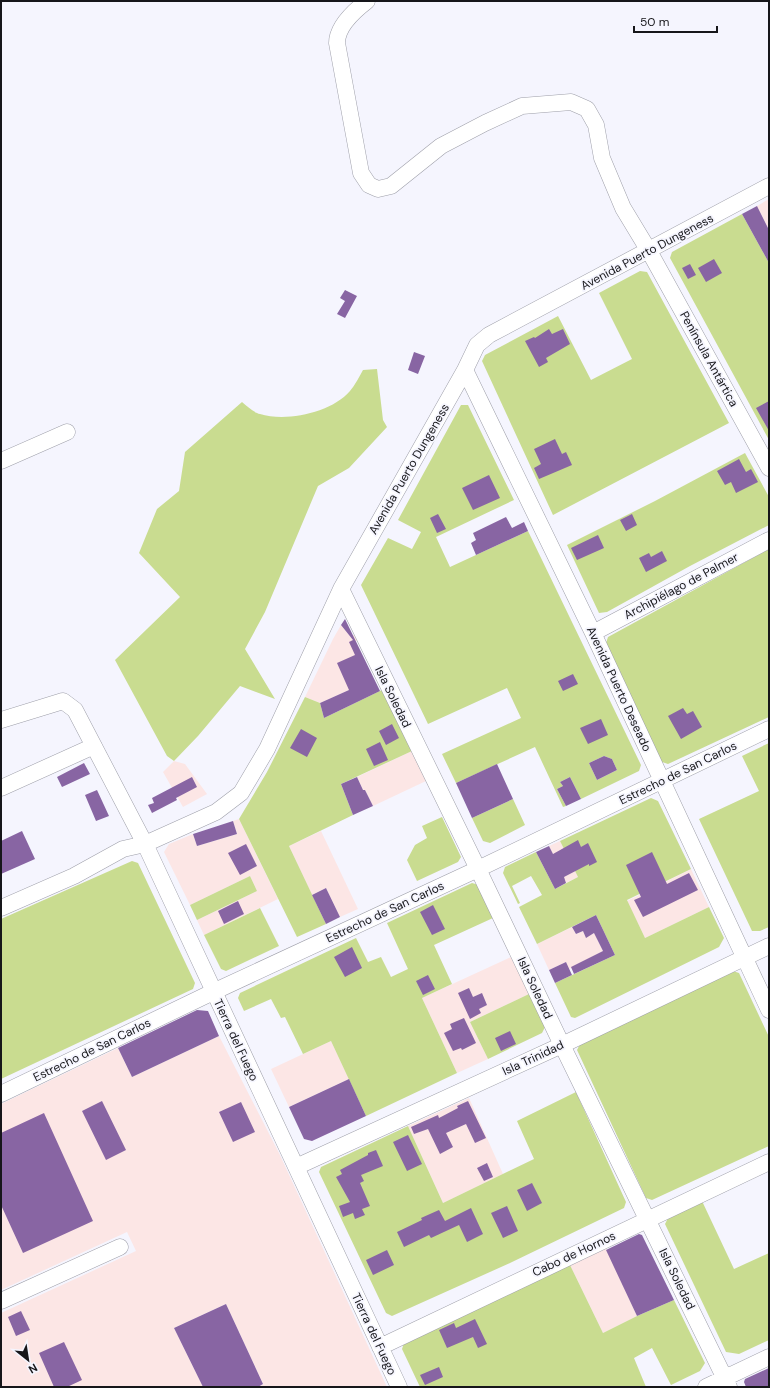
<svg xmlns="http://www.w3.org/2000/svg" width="770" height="1388" font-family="'DM Sans',sans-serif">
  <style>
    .industrial { fill: #fce6e5 }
    .green { fill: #c9dc90; fill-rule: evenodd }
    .building { fill: #8865a3 }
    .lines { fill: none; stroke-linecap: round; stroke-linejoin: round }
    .minor-casing { stroke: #9e9fa9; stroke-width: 17 }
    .minor { stroke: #fff; stroke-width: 16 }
    .labels { text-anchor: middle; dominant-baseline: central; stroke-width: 3.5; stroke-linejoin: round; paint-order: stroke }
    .street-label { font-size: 12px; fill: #16161a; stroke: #f5f5fe }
  </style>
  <rect width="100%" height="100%" fill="#f5f5fe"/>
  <path class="industrial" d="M769,199V230L757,206Z
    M341,625L350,636L354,635L355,637L358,636L359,640L355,642V655L349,690L320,703L305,697L333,639Z
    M412,751L426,781L373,806L365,790H363L357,777Z
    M174,761L185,764L207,794L183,807L163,772Z
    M239,819L278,899L204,935L197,920L257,891L250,876L190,905L164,852L169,844L193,834L197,846L237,834L233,821Z
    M321,831L358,909L340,917L326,888L312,895L289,846Z
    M560,841L578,877L566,883L549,846Z
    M691,869L709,907L645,938L627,901Z
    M572,927L576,934L583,931L586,937L603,929L605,934L597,939L603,951L569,969L566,962L549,970L537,944Z
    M511,957L529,994L470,1022L488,1059L457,1073L422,998Z
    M219,1036L279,1153L387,1387H258L263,1384L226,1304L174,1328L203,1387H1V1313L136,1251L127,1232L1,1290V1104L118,1048L132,1077Z
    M331,1041L349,1079L289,1107L271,1069Z
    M469,1098L503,1174L443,1203L408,1126Z
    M606,1248L637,1316L603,1333L570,1265Z"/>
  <path class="green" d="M742,214L769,263V440L670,258L672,252Z
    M640,271L647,272L729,423L553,515L482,361L485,355L558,316L591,380L632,359L599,293Z
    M377,369L383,420L387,427L349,468L318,486L265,612L245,649L275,699L240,686L198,736L174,761L167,756L115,660L180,597L139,553L157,509L179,491L185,452L242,402C247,406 254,413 260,414C286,422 331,413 350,391C355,385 359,377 363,370Z
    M461,405H468L514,500L436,537L450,567L528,531L641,765L639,771L581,799L570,777L560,782L563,786L557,789L566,806L563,807L535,747L456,783L442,754L521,718L507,688L428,724L361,585L388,538L412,549L421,532L398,520ZM604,756L612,759L617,770L597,780L589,763Z
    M745,453L769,497V525L690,566L607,612L599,613L567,545L655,501Z
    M769,549V717L668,764L662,762L606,643L608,637Z
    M384,689L412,751L341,784L353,815L289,846L326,924L297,937L239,819L267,772L305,697L320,703L324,718Z
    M769,743V927L760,931H752L699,819L759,791L742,756Z
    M651,798L658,801L691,869L627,900L645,938L709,907L724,938L719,947L575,1018L571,1017L555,983L615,955L596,915L537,944L519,907L542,895L531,876L512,886L520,903L518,904L503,873L505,867L536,852L555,889L578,877L560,841Z
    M513,799L525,825L490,843L483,841L472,818Z
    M442,817L461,857L458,862L417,881L407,860L415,845L427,838L422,826Z
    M132,861L138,863L195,983L193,989L1,1079V919Z
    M250,876L257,891L197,920L190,905Z
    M472,883L479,885L493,918L434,945L452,984L422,998L457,1073L366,1116L331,1041L303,1054L285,1017L281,1018L271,999L244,1011L238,998L240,993L356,938L368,962L381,957L391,977L408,969L387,923Z
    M260,908L279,946L226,971L221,969L204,935Z
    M733,971L739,973L769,1037V1146L652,1200L646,1198L577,1050L580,1044Z
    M529,994L545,1027L542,1033L488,1059L470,1022Z
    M576,1092L626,1202L624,1208L510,1263L392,1316L386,1313L319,1172L321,1167L408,1126L443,1203L534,1159L517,1121Z
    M702,1201L734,1269L769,1253V1340L739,1354L726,1352L665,1224L668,1218Z
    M570,1265L603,1333L637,1316L674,1300L705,1363L700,1371L671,1385L652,1348L634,1358L646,1387H420L402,1349L404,1343Z"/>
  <path class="building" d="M757,206L769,230V263L742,214Z
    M714,259L722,273L706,282L698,268Z
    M690,264L696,275L688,279L682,268Z
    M345,290L357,296L345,318L337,314L345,301L340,298Z
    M549,329L552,334L563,329L570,344L546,358L548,362L539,367L525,341L534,337L535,338Z
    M414,352L425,356L418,374L408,370Z
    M769,401V431L756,408Z
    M555,439L562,454L566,452L572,465L539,479L534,468L541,464L534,449Z
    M739,459L746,472L751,469L758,482L736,493L731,482L725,485L717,471Z
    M489,475L500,498L473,510L462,488Z
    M438,514L446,529L437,533L430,518Z
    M632,514L637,525L626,531L620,520Z
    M506,517L512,528L524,522L528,531L476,555L471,543L476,540L473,533Z
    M598,535L604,548L577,560L571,548Z
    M662,551L667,561L646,572L639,558L649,553L651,557Z
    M345,619L380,691L324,718L320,703L349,690L337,663L355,655L349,642L353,640L341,625Z
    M573,674L578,684L563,691L558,681Z
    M683,708L687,714L693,711L702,727L681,739L668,716Z
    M601,719L608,735L588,744L580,728Z
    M392,724L399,738L386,745L379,731Z
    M301,729L317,738L307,757L290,748Z
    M380,742L388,760L374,766L366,749Z
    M604,756L612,759L617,770L597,780L589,763Z
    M84,763L90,774L62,787L57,777Z
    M497,764L513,799L472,818L456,783Z
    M192,777L197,787L176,798L177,800L152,813L148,805L154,803L152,798Z
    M357,777L363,790H365L373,806L353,815L341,784Z
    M570,777L581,799L566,806L557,789L563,786L560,782Z
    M97,790L109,816L96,821L85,795Z
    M233,821L237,834L197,846L193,834Z
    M22,831L35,859L1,874V841Z
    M578,840L581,847L588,843L597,862L589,866V864L564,877L566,883L555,889L536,852L549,846L553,854Z
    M246,844L257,866L240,875L228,853Z
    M652,852L667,884L689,873L698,890L643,917L634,900L641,897L626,865Z
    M326,888L340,917L326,924L312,895Z
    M238,901L244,914L224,924L218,911Z
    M433,905L445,929L432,935L420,912Z
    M596,915L615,955L574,974L571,967L603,951L594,933L586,938L583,931L576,934L572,927Z
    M352,947L362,968L345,977L334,957Z
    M566,962L572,975L555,983L549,970Z
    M428,975L435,989L423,995L416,981Z
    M469,988L473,997L482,993L487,1005L479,1009L481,1013L470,1019L458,993Z
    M197,1010L208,1011L219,1036L132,1077L118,1048Z
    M464,1018L476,1043L462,1050L461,1048L453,1051L444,1033L452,1029L450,1024Z
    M510,1031L516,1044L501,1051L495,1038Z
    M349,1079L366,1116L312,1141L304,1139L289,1107Z
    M102,1101L126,1150L106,1160L82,1111Z
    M468,1101L486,1138L475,1143L466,1124L446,1133L453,1147L440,1154L428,1129L414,1134L411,1127L438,1115L439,1118L458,1108L457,1106Z
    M241,1102L255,1132L233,1142L219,1112Z
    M44,1113L93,1221L23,1253L1,1205V1133Z
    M408,1135L422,1164L407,1171L393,1142Z
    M376,1150L383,1166L361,1175L364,1181L360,1183L370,1206L362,1209L365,1215L355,1219L353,1213L343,1217L339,1206L350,1202L336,1177L342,1174L340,1170L368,1155V1153Z
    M487,1163L493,1177L484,1181L477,1168Z
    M532,1183L542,1203L527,1211L517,1190Z
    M507,1206L518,1231L503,1238L491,1213Z
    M471,1208L483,1234L467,1242L459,1225L431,1238L429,1235L404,1247L397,1232L422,1220L421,1218L439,1210L445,1221Z
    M639,1234L642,1235L674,1300L637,1316L606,1250Z
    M387,1250L394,1265L373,1275L366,1260Z
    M226,1304L263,1384L258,1387H203L174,1328Z
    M21,1311L30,1330L16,1336L8,1317Z
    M475,1319L487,1344L478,1348L473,1337L447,1348L439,1330L454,1323L456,1328Z
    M64,1342L82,1380L67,1387H54L39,1353Z
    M439,1367L443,1377L425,1385L420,1375Z
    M769,1368V1387H746L744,1382L745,1379Z"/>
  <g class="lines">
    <defs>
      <path id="minor" d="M367,1C354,11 337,26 337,43L361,173L369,185L378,189L391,186L441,146L485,123L522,106L571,102L587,109L596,125L602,158L623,208L649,251L769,468
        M465,370L593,633L769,1010
        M1,461L67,432
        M341,589L478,869L562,1045L729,1387
        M593,633L769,540
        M1,720L63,701L75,710L145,844L399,1387
        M1,788L94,746
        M1,908L74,876L123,849L145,844L216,812L241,793L267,749L341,589L465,370L477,345L489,335L769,186
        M1,1094L213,992L478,869L769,729
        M296,1167L562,1045L769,946
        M1,1301L120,1247
        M380,1347L769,1162
        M706,1387L769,1357"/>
    </defs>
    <use href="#minor" class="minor-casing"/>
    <use href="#minor" class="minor"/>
  </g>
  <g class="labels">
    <g class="street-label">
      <text transform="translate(647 252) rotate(-28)">Avenida Puerto Dungeness</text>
      <text transform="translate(709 359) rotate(61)">Península Antártica</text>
      <text transform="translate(409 469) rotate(-60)">Avenida Puerto Dungeness</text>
      <text transform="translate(681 586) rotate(-28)">Archipiélago de Palmer</text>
      <text transform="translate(619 689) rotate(65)">Avenida Puerto Deseado</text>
      <text transform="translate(393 697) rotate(64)">Isla Soledad</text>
      <text transform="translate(678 773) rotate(-26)">Estrecho de San Carlos</text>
      <text transform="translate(385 912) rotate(-25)">Estrecho de San Carlos</text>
      <text transform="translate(535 988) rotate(65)">Isla Soledad</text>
      <text transform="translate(236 1040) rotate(65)">Tierra del Fuego</text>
      <text transform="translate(92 1050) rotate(-26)">Estrecho de San Carlos</text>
      <text transform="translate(533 1058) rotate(-25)">Isla Trinidad</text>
      <text transform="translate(574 1254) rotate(-25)">Cabo de Hornos</text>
      <text transform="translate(677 1279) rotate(64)">Isla Soledad</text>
      <text transform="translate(374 1334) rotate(65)">Tierra del Fuego</text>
    </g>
  </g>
  <rect width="770" height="1388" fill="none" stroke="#16161a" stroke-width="4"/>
  <g transform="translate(28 1360) rotate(150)" stroke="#f5f5fe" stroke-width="3" paint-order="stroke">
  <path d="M0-3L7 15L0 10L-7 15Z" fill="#16161a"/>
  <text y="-6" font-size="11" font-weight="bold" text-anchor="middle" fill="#16161a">N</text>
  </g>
  <path d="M634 26v6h83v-6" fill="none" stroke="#16161a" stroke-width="2"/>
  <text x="640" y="26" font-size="12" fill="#16161a" stroke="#f5f5fe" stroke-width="3" paint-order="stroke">50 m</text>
</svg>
